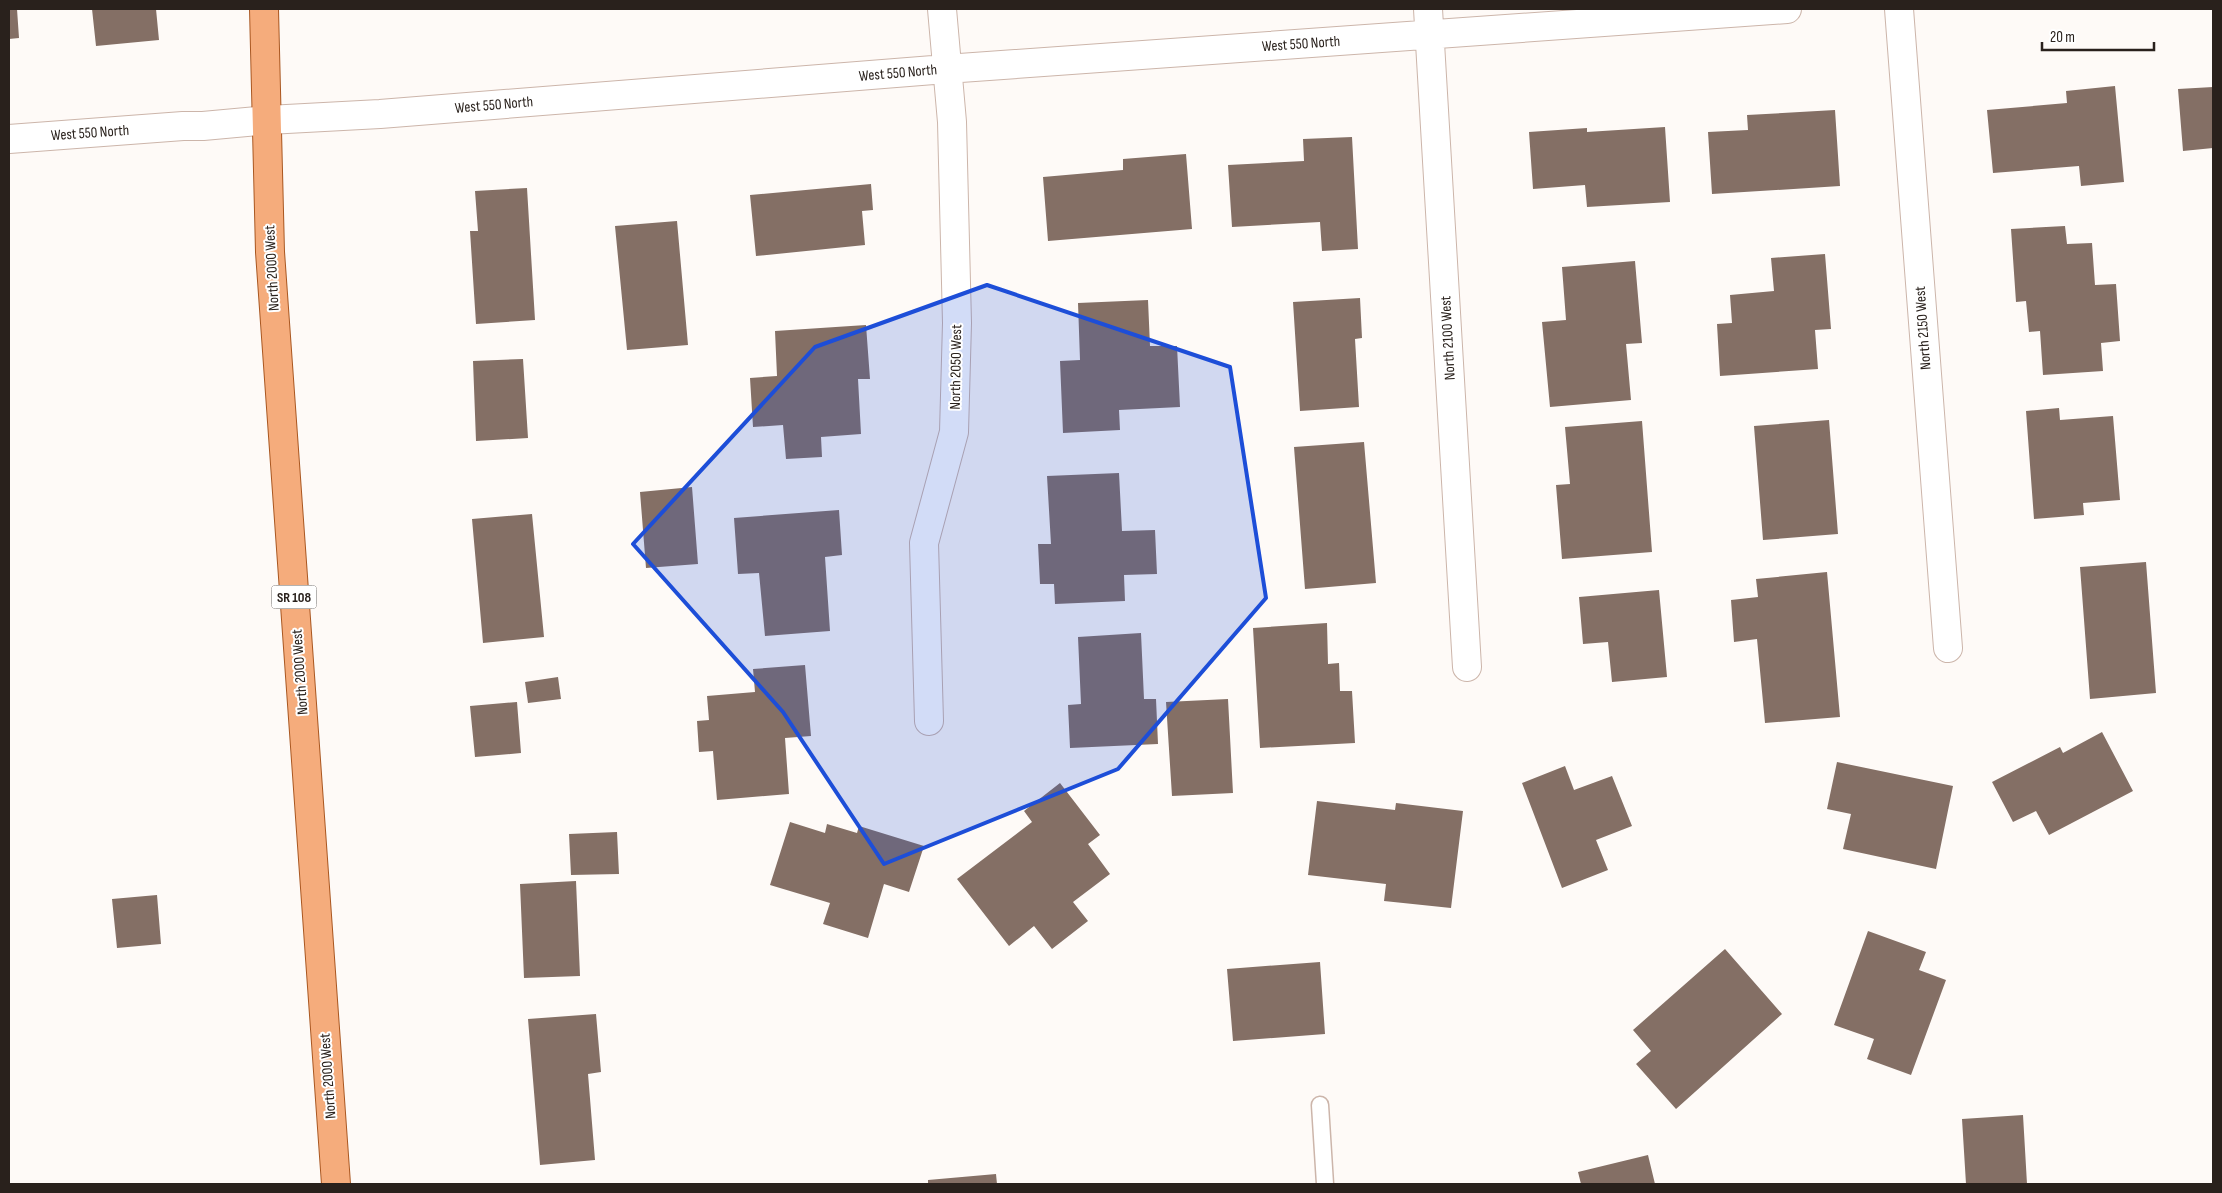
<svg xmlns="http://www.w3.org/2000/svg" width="2222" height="1193" font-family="'Sofia Sans Condensed',sans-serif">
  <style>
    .building { fill: #846f65 }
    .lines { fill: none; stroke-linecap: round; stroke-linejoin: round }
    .service-casing { stroke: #ccb5aa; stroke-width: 19 }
    .minor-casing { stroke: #ccb5aa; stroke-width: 30 }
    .primary-casing { stroke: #a95721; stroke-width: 30 }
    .service { stroke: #fff; stroke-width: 16 }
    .minor { stroke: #fff; stroke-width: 28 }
    .primary { stroke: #f5ac7c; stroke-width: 28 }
    .marked { fill: #1d4ed8; fill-opacity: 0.2; stroke: #1d4ed8; stroke-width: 4; stroke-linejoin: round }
    .labels { text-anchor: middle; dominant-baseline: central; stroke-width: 4; stroke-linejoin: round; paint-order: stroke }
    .shield { fill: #fff; stroke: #696460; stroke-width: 1 }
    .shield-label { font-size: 14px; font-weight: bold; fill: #29211c }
    .street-label { font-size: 15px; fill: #29211c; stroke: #fff }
  </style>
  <rect width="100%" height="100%" fill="#fefaf7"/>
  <path class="building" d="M9,9H17L19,38L9,39Z
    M92,9H156L159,40L96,46Z
    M2115,86L2124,182L2081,186L2079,166L1993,173L1987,110L2067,103L2066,91Z
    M2213,87V148L2183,151L2178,89Z
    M1835,110L1840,186L1712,194L1708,132L1748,130L1747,115Z
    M1665,127L1670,202L1587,207L1585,185L1533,189L1529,132L1587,128V132Z
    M1352,137L1358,249L1322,251L1320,222L1232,227L1228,165L1304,161L1303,139Z
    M1186,154L1192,229L1048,241L1043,177L1123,170V159Z
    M871,184L873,210L862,211L865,245L756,256L750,195Z
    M527,188L535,320L476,324L470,231H478L475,191Z
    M677,221L688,345L627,350L615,226Z
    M2065,226L2067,244L2092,243L2095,285L2116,284L2120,341L2101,343L2103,371L2043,375L2040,331L2029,332L2026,301L2016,302L2011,229Z
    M1825,254L1831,329L1815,330L1818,369L1720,376L1717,324L1732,323L1730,295L1774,291L1771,258Z
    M1635,261L1642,343L1626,344L1631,400L1550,407L1542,322L1566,320L1562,267Z
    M1360,298L1362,338L1355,339L1359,407L1300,411L1293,302Z
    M1148,300L1150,346H1177L1180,407L1119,410L1120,430L1063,433L1060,361L1080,360L1078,303Z
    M866,325L870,379H858L861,434L821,437L822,457L786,459L783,425L753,427L750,378L777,376L775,331Z
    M523,359L528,438L476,441L473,361Z
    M2059,408L2060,420L2113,416L2120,500L2083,503L2084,515L2034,519L2026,411Z
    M1829,420L1838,534L1763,540L1754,426Z
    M1642,421L1652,552L1562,559L1556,485L1570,484L1565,427Z
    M1364,442L1376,583L1305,589L1294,447Z
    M1119,473L1122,531L1155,530L1157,574L1124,575L1125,601L1055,604L1054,584H1040L1038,544H1051L1047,476Z
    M692,487L698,564L646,568L640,492Z
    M839,510L842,555L825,557L830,631L765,636L759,573L738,574L734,518Z
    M532,514L544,637L483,643L472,519Z
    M2146,562L2156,693L2090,699L2080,567Z
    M1827,572L1840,717L1765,723L1757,639L1734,642L1731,600L1758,597L1756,579Z
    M1659,590L1667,677L1612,682L1608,642L1583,644L1579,597Z
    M1327,623L1328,664L1339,663L1340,691H1352L1355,743L1260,748L1253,628Z
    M1141,633L1144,699H1156L1158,744L1070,748L1068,705L1081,704L1078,637Z
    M805,665L811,736L785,738L789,794L717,800L713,751L699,752L697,721L709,720L707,696L755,692L753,669Z
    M558,677L561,699L528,703L525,682Z
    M1228,699L1233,793L1172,796L1166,702Z
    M517,702L521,753L475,757L470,706Z
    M2102,732L2133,791L2049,835L2036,811L2013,822L1992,782L2060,747L2063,753Z
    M1837,762L1953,786L1936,869L1843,849L1851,814L1827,809Z
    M1565,766L1574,790L1612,776L1632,826L1596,840L1608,870L1562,888L1522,783Z
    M1060,783L1100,835L1088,844L1110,874L1073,902L1088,921L1052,949L1034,926L1009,946L957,879L1032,822L1024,811Z
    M1317,801L1395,810L1396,803L1463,811L1451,908L1384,901L1386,884L1308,875Z
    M790,822L825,833L827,824L857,833L859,826L924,846L909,892L884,884L868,938L823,924L830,903L770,885Z
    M617,832L619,874L571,875L569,834Z
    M576,881L580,976L524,978L520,884Z
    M157,895L161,944L117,948L112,899Z
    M1868,931L1926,952L1919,970L1946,980L1911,1075L1867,1059L1874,1039L1834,1025Z
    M1725,949L1782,1014L1676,1109L1636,1064L1651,1051L1633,1030Z
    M1320,962L1325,1034L1233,1041L1227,969Z
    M596,1014L601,1072L588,1074L595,1160L540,1165L528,1019Z
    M2023,1115L2027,1184H1966L1962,1119Z
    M1648,1155L1655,1184H1581L1578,1172Z
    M996,1174L997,1184H928V1180Z"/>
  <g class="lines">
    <defs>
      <path id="service" d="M1320,1105L1325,1184"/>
      <path id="minor" d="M1428,9L1467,667
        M1899,9L1948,648
        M9,139L183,126H203L268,120L380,114L946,69L1787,9
        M929,721L924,543L954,432L957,323L952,122L942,9"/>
      <path id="primary" d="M264,9L270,252L336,1184"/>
    </defs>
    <use href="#service" class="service-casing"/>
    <use href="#minor" class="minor-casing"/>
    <use href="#primary" class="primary-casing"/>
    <use href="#service" class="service"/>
    <use href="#minor" class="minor"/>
    <use href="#primary" class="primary"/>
  </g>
  <path class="marked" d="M987,285L1230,367L1266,598L1118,769L884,864L783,712L633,544L815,347Z"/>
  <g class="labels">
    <rect class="shield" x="271.5" y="585.5" width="45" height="23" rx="4"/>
    <g class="shield-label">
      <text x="294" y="597">SR 108</text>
    </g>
    <g class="street-label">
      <text transform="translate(1301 44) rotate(-4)">West 550 North</text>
      <text transform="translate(898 73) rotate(-5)">West 550 North</text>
      <text transform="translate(494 105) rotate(-5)">West 550 North</text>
      <text transform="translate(90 133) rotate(-4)">West 550 North</text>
      <text transform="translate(272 268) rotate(-93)">North 2000 West</text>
      <text transform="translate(1923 328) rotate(-94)">North 2150 West</text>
      <text transform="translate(1448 338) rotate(-93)">North 2100 West</text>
      <text transform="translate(956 367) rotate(-89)">North 2050 West</text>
      <text transform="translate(300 672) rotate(-94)">North 2000 West</text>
      <text transform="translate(328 1076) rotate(-94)">North 2000 West</text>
    </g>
  </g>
  <rect width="2222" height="1193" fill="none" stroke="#29211c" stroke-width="20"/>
  <path d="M2042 42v8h112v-8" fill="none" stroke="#29211c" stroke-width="2.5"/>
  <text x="2050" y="42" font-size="15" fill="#29211c" stroke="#ffffff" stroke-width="4" paint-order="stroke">20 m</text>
</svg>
